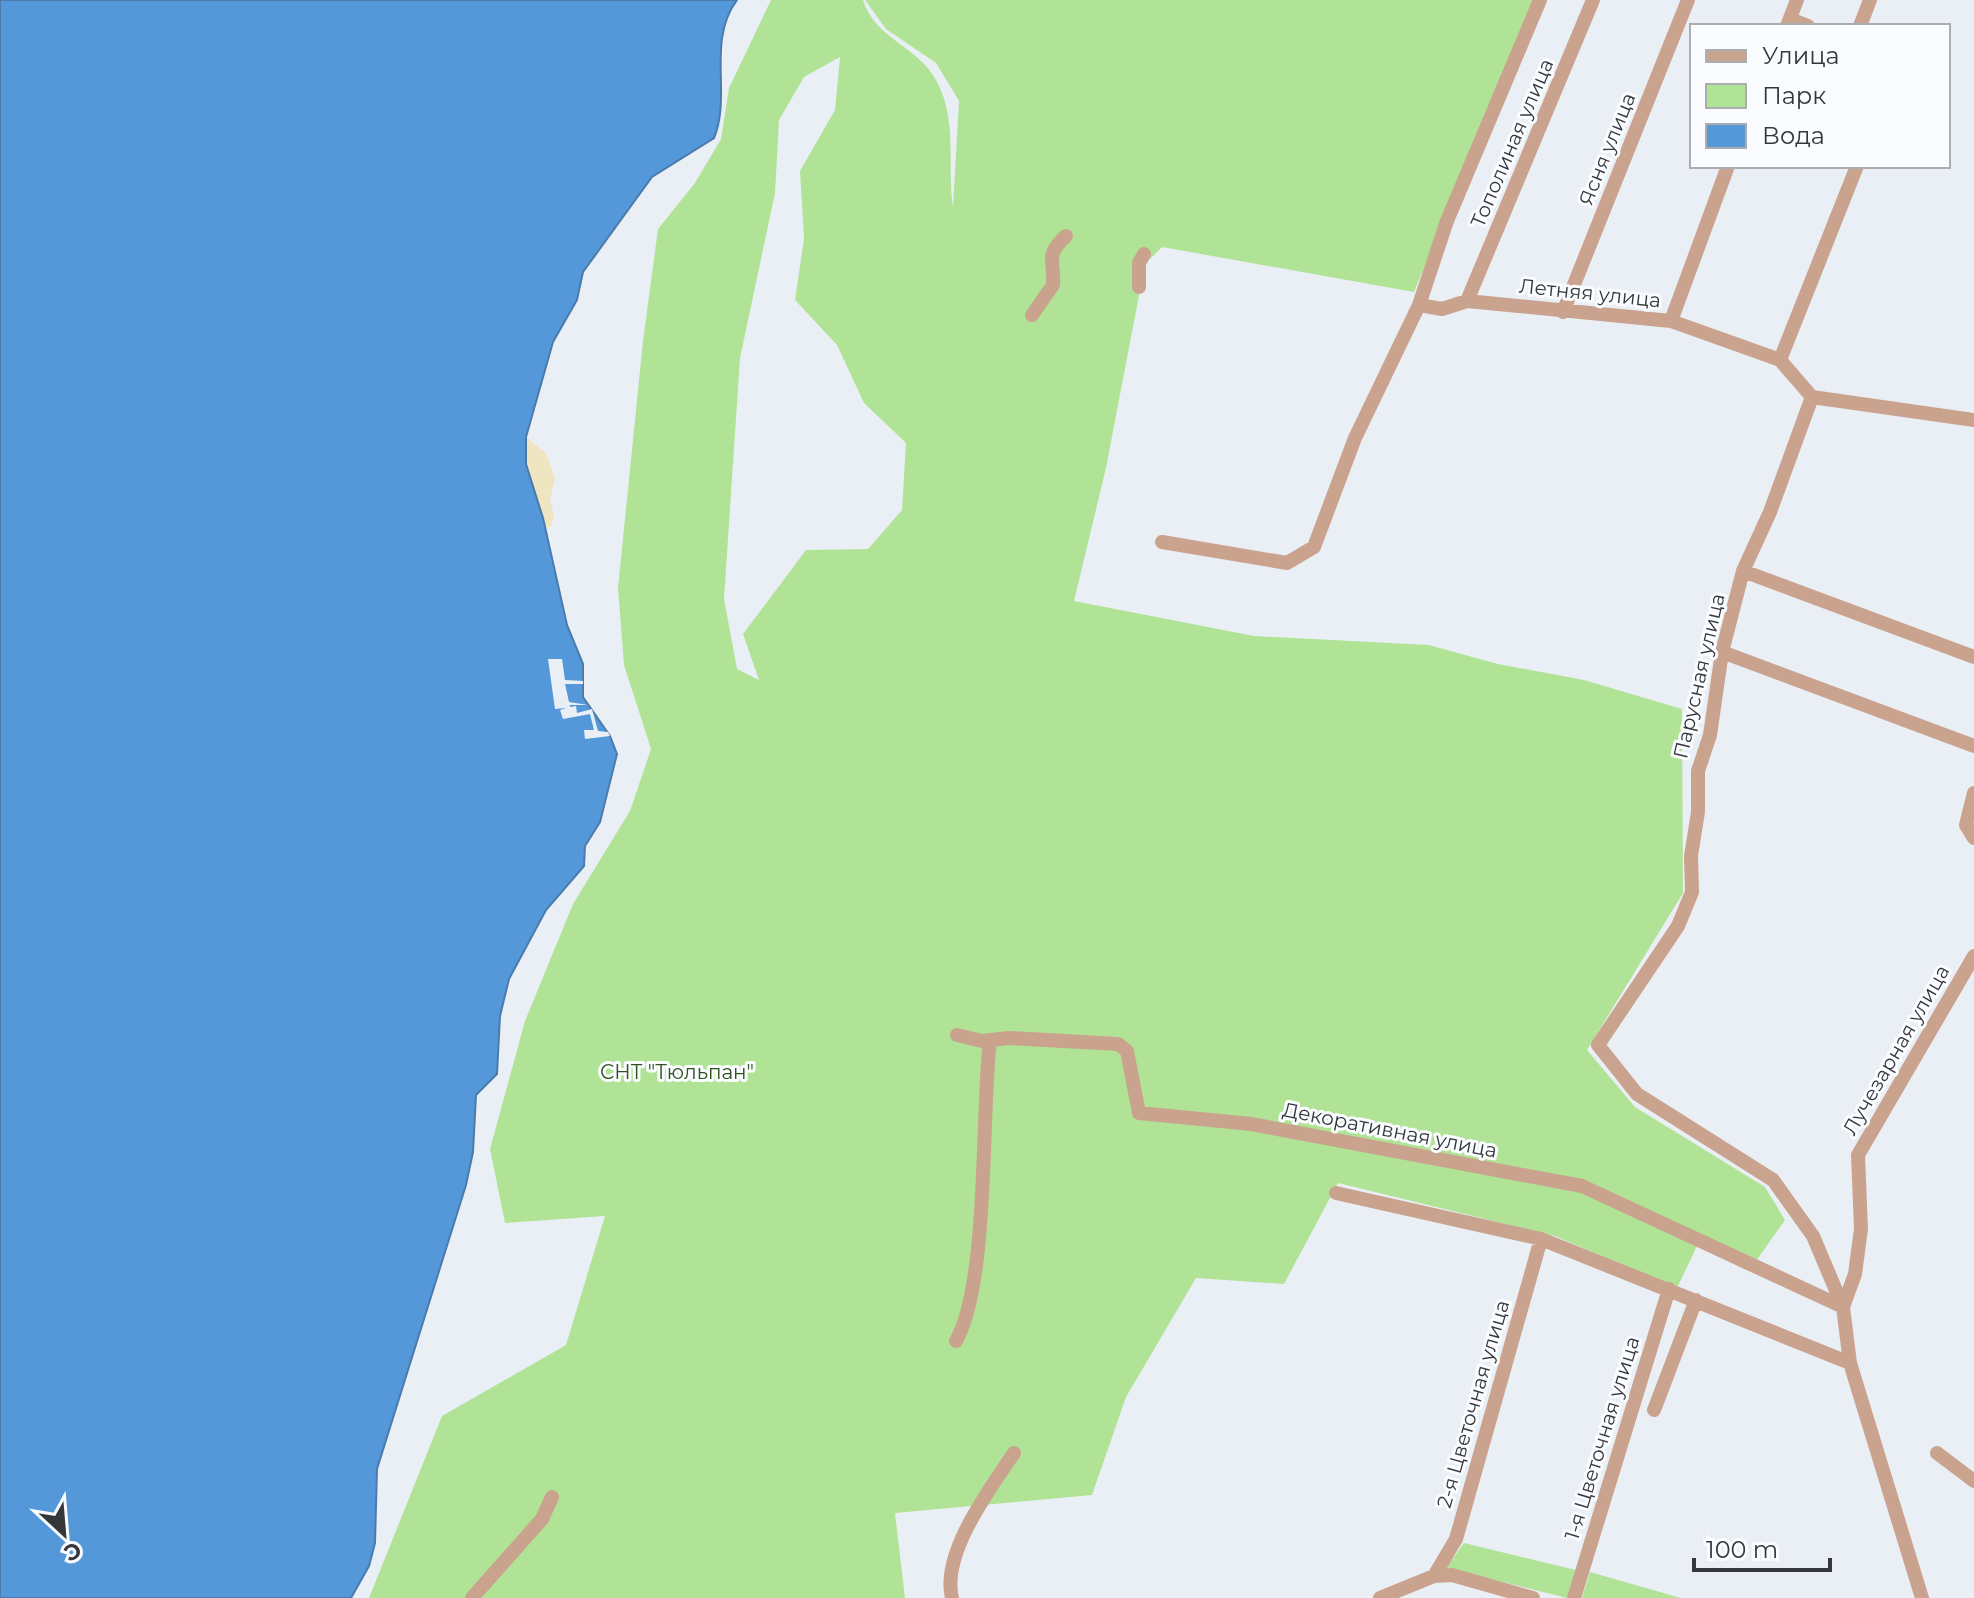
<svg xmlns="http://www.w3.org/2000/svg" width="1974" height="1598" font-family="Montserrat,sans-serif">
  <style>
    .green { fill: #b1e397; fill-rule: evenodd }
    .sand { fill: #efe5c0 }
    .water { fill: #5498da; stroke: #4b7baa; stroke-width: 2 }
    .pier { fill: #eaeff6 }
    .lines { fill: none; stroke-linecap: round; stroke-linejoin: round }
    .minor { stroke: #caa38f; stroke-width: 14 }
    .labels { text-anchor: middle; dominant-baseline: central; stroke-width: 6; stroke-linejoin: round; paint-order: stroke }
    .street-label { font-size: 20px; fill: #35373a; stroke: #fafcff }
    .park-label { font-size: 20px; fill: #31521c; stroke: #fafcff }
  </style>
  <rect width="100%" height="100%" fill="#eaeff6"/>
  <path class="green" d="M771,0H863C875,39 918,46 936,80C958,119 947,166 953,207L959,101L936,63L886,29L865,0H1534L1414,292L1162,247L1145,264L1106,468L1074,601L1254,636L1429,645L1498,664L1584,680L1682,709L1683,893L1587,1050L1635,1107L1765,1187L1785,1220L1749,1271L1697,1246L1677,1288L1555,1236L1338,1183L1284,1284L1196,1278L1126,1397L1092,1495L895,1513L905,1598H369L442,1416L566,1345L605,1216L505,1223L490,1149L525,1021L573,904L630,811L651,749L624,665L618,588L643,341L658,229L695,183L721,139L729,88ZM840,57L835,110L800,171L804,239L795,300L837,345L864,403L906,443L902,510L868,549L806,550L743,634L759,680L737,669L724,599L740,358L775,193L779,120L804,77Z
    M1464,1543L1576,1570L1567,1598L1446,1568Z
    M1590,1572L1681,1598H1582Z"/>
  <path class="sand" d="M526,437L546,453L555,479L550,500L554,515L551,526L544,529L526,464Z"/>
  <path class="water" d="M0,0H737C706,42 732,94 714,138L652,177L583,272L577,300L553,342L526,437V464L543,518L567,625L583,664V697L610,736L617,754L600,822L585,846L584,866L546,910L509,979L500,1016L497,1074L476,1095L473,1152L466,1185L377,1469L375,1543L369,1566L351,1598H0Z"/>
  <path class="pier" d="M548,659H562L565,680L583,681V684H565L569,702L588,705H570V707L576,706L577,713L592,709L598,731L608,732L610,736L585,739L584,730H594L590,714L563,719L560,710L566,708L555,709Z"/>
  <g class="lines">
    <path class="minor" d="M1790,19L1808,26
      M1787,26L1797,0
      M1860,26L1870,0
      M1139,287V263L1144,254
      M1467,301L1593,0
      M1419,305L1442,309L1467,301L1671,321L1780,360L1812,397L1974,420
      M1563,312L1688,0
      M1032,315L1053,285C1055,260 1044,256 1066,236
      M1671,321L1728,166
      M1780,360L1857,166
      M1812,397L1770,512L1743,571L1722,652L1710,735L1698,771V812L1691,856L1692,892L1678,926L1598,1045L1637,1094L1773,1180L1813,1236L1843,1307L1850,1363L1922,1598
      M1162,542L1287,563L1314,547L1355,438L1419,305L1447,221L1540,0
      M1743,571L1974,657
      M1722,652L1974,746
      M1974,793L1966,825L1974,838
      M957,1035L982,1041L1009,1038L1118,1044L1127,1051L1139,1113L1251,1124L1582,1186L1843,1307
      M1336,1193L1541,1239L1850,1363
      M1843,1307L1855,1274L1861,1229L1858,1155L1974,956
      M956,1341C989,1282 981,1115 990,1040
      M1654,1410L1696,1300
      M1937,1453L1974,1481
      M1434,1576L1456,1539L1541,1239
      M472,1598L542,1519L552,1497
      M952,1598C941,1553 990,1489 1014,1453
      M1380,1598L1434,1576L1452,1575L1533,1598
      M1574,1598L1669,1289"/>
  </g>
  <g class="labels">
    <g class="street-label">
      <text transform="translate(1512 143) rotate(-67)">Тополиная улица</text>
      <text transform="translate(1607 149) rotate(-68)">Ясня улица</text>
      <text transform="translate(1590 293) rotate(6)">Летняя улица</text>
      <text transform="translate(1699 676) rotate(-77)">Парусная улица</text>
      <text transform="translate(1896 1050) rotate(-60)">Лучезарная улица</text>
      <text transform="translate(1390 1130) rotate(11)">Декоративная улица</text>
      <text transform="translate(1473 1404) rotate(-74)">2-я Цветочная улица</text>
      <text transform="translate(1602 1438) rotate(-73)">1-я Цветочная улица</text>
    </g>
    <g class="park-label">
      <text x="677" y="1072">СНТ "Тюльпан"</text>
    </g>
  </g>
  <rect x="1690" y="24" width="260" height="144" fill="#fafcff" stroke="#abadb0" stroke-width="2"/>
  <rect x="1706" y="50" width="40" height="12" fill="#caa38f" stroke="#abadb0" stroke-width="2"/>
  <text x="1762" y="64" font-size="24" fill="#35373a">Улица</text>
  <rect x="1706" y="84" width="40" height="24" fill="#b1e397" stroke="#abadb0" stroke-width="2"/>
  <text x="1762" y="104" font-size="24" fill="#35373a">Парк</text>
  <rect x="1706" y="124" width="40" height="24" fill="#5498da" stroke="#abadb0" stroke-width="2"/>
  <text x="1762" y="144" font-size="24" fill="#35373a">Вода</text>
  <g transform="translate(64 1534) rotate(154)" stroke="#fafcff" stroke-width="6" paint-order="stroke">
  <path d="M0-6L14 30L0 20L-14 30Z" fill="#35373a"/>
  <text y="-12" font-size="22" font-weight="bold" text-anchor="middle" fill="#35373a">С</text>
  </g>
  <path d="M1694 1558v12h136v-12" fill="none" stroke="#35373a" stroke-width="4"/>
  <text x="1706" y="1558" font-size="24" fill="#35373a" stroke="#fafcff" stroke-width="6" paint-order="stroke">100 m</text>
</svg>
